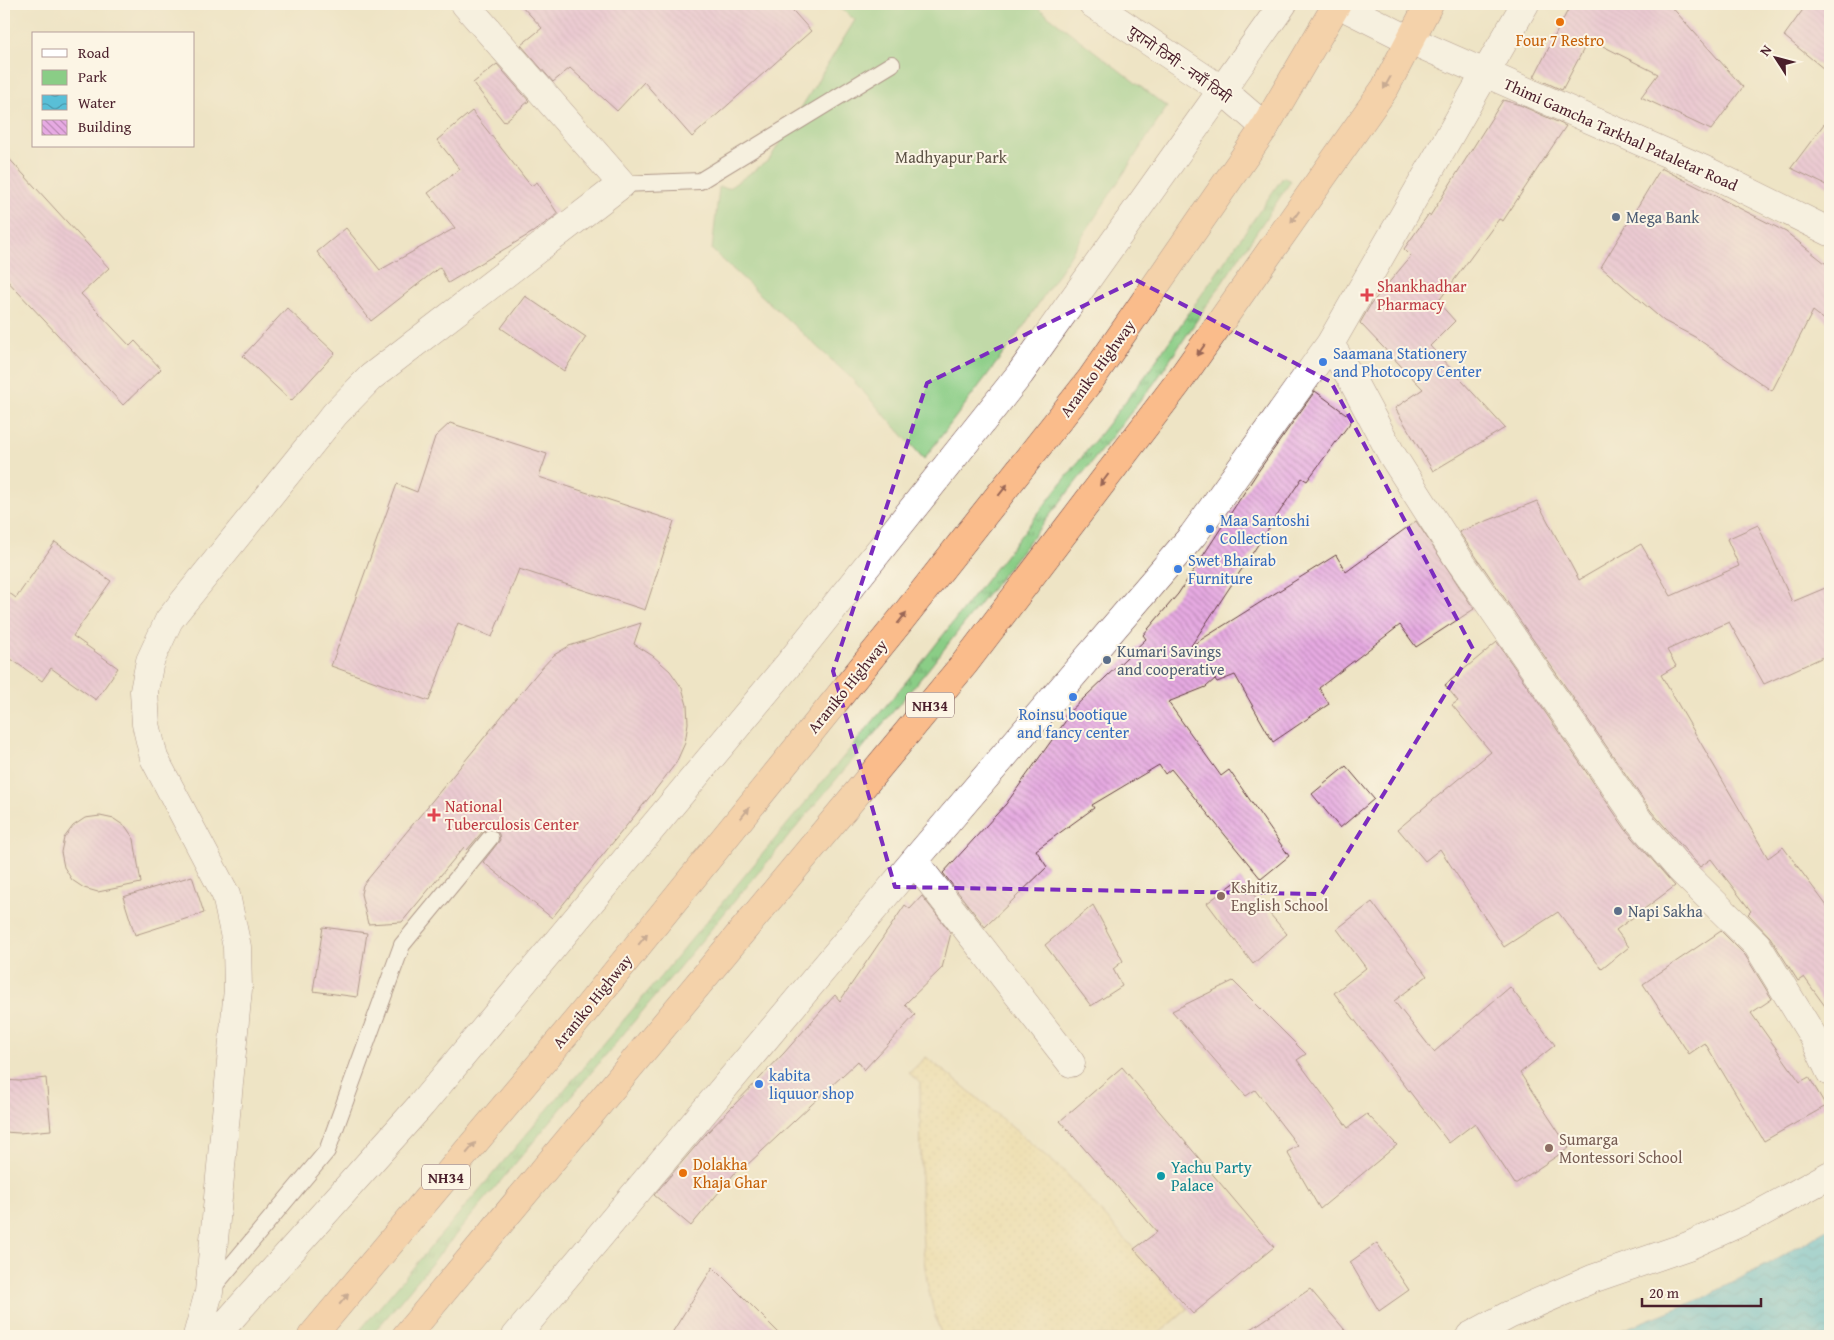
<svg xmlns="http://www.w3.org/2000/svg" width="1834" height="1340" font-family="'Gentium Book Plus','Noto Serif Devanagari',serif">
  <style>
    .grass { fill: url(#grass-tufts); stroke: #6a7658 }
    .sand { fill: url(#sand-dots); stroke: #9c7c64 }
    .green { fill: #8acd86; stroke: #6a7658 }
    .water { fill: url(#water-waves); stroke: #526f81 }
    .building { fill: url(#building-back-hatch) }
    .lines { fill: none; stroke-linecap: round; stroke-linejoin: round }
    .service-casing { stroke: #633d42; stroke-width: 18 }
    .minor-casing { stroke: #633d42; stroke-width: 29 }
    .tertiary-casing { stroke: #633d42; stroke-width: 29 }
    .trunk-casing { stroke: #633d42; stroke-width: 29 }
    .service { stroke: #fff; stroke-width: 16 }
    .minor { stroke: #fff; stroke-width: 28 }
    .tertiary { stroke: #fff; stroke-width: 28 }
    .trunk { stroke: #fabc8b; stroke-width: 28 }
    .oneway { fill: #996656 }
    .marked { fill: none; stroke: #7b2cbf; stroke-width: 4; stroke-dasharray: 10 6; stroke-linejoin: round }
    .food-dot { fill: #e8710a; stroke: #fcf5e5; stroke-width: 2 }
    .service-dot { fill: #5c6f8a; stroke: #fcf5e5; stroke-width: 2 }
    .health-dot { fill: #e0444e; stroke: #fcf5e5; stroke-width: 2 }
    .shop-dot { fill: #3f7fe0; stroke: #fcf5e5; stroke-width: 2 }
    .education-dot { fill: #8d6e63; stroke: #fcf5e5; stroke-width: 2 }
    .culture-dot { fill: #0f9aa8; stroke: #fcf5e5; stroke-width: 2 }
    .labels { text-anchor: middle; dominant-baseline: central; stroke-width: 4; stroke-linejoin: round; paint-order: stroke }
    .shield { fill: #fcf5e5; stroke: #7f5f63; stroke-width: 1 }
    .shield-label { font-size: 15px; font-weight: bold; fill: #4a1f2b }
    .food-label { font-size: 16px; fill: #c56008; stroke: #fcf5e5 }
    .street-label { font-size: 16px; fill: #4a1f2b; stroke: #fcf5e5 }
    .park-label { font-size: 16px; fill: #5d5346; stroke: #fcf5e5 }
    .service-label { font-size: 16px; fill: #4e5e75; stroke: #fcf5e5; text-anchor: start }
    .health-label { font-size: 16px; fill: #be3a42; stroke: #fcf5e5; text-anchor: start }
    .shop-label { font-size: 16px; fill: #366cbe; stroke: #fcf5e5; text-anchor: start }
    .education-label { font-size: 16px; fill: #785e54; stroke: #fcf5e5; text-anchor: start }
    .culture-label { font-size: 16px; fill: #0d838f; stroke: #fcf5e5; text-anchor: start }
  </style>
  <defs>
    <pattern id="grass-tufts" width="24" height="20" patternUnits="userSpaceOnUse" patternTransform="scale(1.25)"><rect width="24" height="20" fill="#8acd86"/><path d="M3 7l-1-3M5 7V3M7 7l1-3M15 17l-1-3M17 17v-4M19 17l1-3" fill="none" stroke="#73a66e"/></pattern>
    <pattern id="sand-dots" width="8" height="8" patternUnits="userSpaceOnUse" patternTransform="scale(1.25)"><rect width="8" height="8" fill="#eeda9e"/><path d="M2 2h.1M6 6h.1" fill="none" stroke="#cebb88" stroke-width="1.8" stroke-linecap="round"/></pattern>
    <pattern id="water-waves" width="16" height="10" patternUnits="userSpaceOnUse" patternTransform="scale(1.25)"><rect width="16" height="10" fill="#59bfd7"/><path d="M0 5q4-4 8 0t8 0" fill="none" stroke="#4c9baf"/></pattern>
    <pattern id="building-back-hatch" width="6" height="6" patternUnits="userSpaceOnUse" patternTransform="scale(1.25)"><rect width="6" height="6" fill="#e6aae2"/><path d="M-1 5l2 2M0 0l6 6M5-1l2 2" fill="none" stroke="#bc8ab7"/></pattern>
  </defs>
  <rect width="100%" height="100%" fill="#fcf5e5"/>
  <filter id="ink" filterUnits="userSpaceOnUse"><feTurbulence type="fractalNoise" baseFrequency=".02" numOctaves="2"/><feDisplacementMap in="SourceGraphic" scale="10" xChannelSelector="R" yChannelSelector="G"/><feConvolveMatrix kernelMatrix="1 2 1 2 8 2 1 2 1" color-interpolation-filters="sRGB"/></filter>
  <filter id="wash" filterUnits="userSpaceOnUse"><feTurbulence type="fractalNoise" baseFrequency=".0096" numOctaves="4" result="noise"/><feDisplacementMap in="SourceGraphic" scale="20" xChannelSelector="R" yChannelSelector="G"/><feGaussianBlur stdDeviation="1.12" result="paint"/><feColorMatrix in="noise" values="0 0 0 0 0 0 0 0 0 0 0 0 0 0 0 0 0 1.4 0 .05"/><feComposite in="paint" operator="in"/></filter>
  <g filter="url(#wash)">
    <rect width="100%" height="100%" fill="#eee4c5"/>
    <path class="grass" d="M1283,177L1291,181L1155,382L926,672L371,1336H355L661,976L919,666L1146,375Z"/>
    <path class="sand" d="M926,1057L963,1086L1065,1172L1188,1309L1156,1336H942C922,1284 922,1240 921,1186C921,1151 920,1117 920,1083L909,1073Z"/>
    <path class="green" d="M835,4H1033L1167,107L1022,329L924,459L851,378L712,250L719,187L729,188L769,160L855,20Z"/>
    <path class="water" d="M1830,1228V1336H1606L1703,1298L1786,1254Z"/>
    <g id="blocks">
      <path class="building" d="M520,4H787L811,31L692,137L644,82L617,111L570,68L553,82L521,45L542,28Z
        M1571,4H1669L1743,87L1711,130L1641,97L1658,74L1589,39L1562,90L1534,77Z
        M1807,4H1830V74L1784,36Z
        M497,64L529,101L504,122L473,83Z
        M1503,100L1520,105L1566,126L1503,221L1499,219L1438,302L1455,321L1430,346L1505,428L1433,471L1395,408L1423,389L1360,323L1371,304L1411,256L1404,249L1428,215L1430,216Z
        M472,111L531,186L537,182L558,214L533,232L448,283L440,267L371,321L317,252L346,228L380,270L455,228L428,193L460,169L437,140Z
        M1830,116V187L1791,168Z
        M4,153L109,268L81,294L130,346L135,341L161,369L123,405L4,277Z
        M1661,168L1786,232L1830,267V324L1813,311L1772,391L1695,337L1664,321L1601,267Z
        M525,296L586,337L564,371L501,328Z
        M287,308L335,353L291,401L243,356Z
        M1315,391L1353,419L1307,481L1302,478L1191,646L1336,555L1346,572L1416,521L1474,609L1416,647L1400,625L1319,688L1329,704L1273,742L1235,675L1217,682L1215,679L1206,687L1168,702L1221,776L1229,770L1289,856L1261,879L1171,769L1165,774L1159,765L1092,805L1094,808L1036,850L1047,867L985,927L943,873L1006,804L1067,719L1065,716L1146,639L1143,635L1178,594L1257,473Z
        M450,423L547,454L539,477L674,521L645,610L519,569L492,637L458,623L429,701L331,666L397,484L417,492L435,437Z
        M1537,501L1579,580L1641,544L1671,596L1739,566L1727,539L1758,525L1792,602L1830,586V654L1764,684L1729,622L1667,650L1676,666L1661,675L1768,858L1783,847L1830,910V1013L1804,977L1798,981L1770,937L1748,914L1751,911L1711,859L1700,867L1651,811L1459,532Z
        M55,542L111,581L73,636L118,668L96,700L51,668L42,681L4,654V589L16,598Z
        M641,623L634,644L653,656L670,671L682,688L687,705L688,723L685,743L676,763L656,789L552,918L483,862L500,840L499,834L496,830L491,828L483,831L467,850L464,847L402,922L368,924L361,894L363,885L538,672L554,655L569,646Z
        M1497,642L1626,830L1675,886L1616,930L1629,947L1602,969L1558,912L1504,947L1440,849L1425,861L1398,829L1491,752L1452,705L1458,701L1445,685Z
        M1346,766L1374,799L1340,828L1312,794Z
        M100,816L114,819L126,827L134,839L141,883L98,892L84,888L72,880L64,867L61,852L64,838L73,826L85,818Z
        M192,876L204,913L135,935L123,897Z
        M1240,879L1287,934L1253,964L1207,903Z
        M922,896L951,933L942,968L905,1004L915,1015L864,1070L858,1061L746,1166L743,1163L691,1226L654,1195L706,1134L784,1053L835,995L840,1001L905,905L910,909Z
        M1372,902L1427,976L1394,1001L1434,1052L1510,987L1555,1045L1520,1073L1569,1148L1515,1184L1475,1123L1449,1143L1334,993L1366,968L1337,929Z
        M1093,905L1123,961L1113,969L1122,986L1091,1006L1045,945Z
        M323,927L367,933L357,997L313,991Z
        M1721,931L1745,955L1772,999L1751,1013L1800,1082L1809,1077L1826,1106L1764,1141L1705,1043L1689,1054L1643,984Z
        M1233,981L1306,1054L1297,1060L1348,1128L1367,1114L1397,1145L1320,1209L1287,1152L1298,1146L1255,1090L1246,1096L1172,1011Z
        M1122,1067L1274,1247L1193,1314L1134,1249L1157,1232L1060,1121Z
        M46,1078L51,1130L19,1133L4,1132V1080L19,1081Z
        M1377,1243L1409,1290L1379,1311L1350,1262Z
        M713,1267L782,1336H670Z
        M1310,1289L1350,1336H1241Z"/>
    </g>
  </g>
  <g filter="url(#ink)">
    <use href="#blocks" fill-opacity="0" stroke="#633d42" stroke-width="1"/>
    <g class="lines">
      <defs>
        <path id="service" d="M622,184L700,181L892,64
          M210,1291L327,1151L402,945L490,838"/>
        <path id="minor" d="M1093,4L1222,90L1265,127
          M1338,4L1410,40
          M1330,344L1352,380L1392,455L1455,554L1639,821L1679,868L1757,945L1814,1038L1830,1072
          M914,861L1071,1063
          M197,1336L209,1292L238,989L237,947L226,895L154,758L146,724L144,691L150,661L169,620L335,414L371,377L622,184L465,4
          M215,1336L422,1104L788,665L1020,374L1283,4
          M516,1336L914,861L1193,535L1330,344L1525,4
          M1470,1336L1509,1315L1592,1279L1688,1246L1759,1214L1830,1175"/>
        <path id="tertiary" d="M1410,40L1705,170L1830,232"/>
        <path id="trunk" d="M312,1336L579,1018L900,621L1091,379L1265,127L1337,4
          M406,1336L965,663L1177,384L1385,88L1429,4"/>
      </defs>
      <use href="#service" class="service-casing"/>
      <use href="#minor" class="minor-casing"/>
      <use href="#tertiary" class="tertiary-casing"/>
      <use href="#trunk" class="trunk-casing"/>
      <use href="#service" class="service"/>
      <use href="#minor" class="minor"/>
      <use href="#tertiary" class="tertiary"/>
      <use href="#trunk" class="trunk"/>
    </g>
    <defs><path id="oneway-solid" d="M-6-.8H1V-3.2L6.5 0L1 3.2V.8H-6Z" transform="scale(1.25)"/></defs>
    <g class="oneway">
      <use href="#oneway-solid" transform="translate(1387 83) rotate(119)"/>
      <use href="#oneway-solid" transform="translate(1295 217) rotate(125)"/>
      <use href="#oneway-solid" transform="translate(1201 350) rotate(125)"/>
      <use href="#oneway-solid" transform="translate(1104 480) rotate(127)"/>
      <use href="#oneway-solid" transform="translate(1003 490) rotate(-52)"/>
      <use href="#oneway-solid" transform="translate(902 618) rotate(-52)"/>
      <use href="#oneway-solid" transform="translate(745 813) rotate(-51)"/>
      <use href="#oneway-solid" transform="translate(643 939) rotate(-51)"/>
      <use href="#oneway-solid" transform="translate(471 1148) rotate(-50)"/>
      <use href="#oneway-solid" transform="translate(344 1299) rotate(-50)"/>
    </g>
  </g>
  <path d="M0 0H1834V1340H0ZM1136,280L1331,382L1473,649L1322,894L895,887L833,671L927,383Z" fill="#eee4c5" fill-opacity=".55" fill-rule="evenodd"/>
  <path class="marked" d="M1136,280L1331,382L1473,649L1322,894L895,887L833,671L927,383Z"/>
  <g class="food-dot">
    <circle cx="1560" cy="22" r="5"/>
    <circle cx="683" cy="1173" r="5"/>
  </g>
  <g class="service-dot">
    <circle cx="1616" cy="217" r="5"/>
    <circle cx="1107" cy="660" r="5"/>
    <circle cx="1618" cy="911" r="5"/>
  </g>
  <g class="health-dot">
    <path d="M1364.5 287.5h5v5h5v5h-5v5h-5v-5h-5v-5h5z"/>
    <path d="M431.5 807.5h5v5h5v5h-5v5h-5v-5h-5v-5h5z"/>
  </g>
  <g class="shop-dot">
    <circle cx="1323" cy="362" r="5"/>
    <circle cx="1210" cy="529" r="5"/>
    <circle cx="1178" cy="569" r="5"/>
    <circle cx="1073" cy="697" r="5"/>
    <circle cx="759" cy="1084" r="5"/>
  </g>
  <g class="education-dot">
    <circle cx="1221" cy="896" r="5"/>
    <circle cx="1549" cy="1148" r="5"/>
  </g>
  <circle class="culture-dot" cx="1161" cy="1176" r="5"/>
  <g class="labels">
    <g class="shield">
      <rect x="906" y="692.5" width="48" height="25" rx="4"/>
      <rect x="422" y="1164.5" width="48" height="25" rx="4"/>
    </g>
    <g class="shield-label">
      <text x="930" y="705">NH34</text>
      <text x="446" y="1177">NH34</text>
    </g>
    <g class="food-label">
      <text x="1560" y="40">Four 7 Restro</text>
      <text x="693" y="1164" text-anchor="start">Dolakha<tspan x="693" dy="18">Khaja Ghar</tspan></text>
    </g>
    <g class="street-label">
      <text transform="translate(1180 64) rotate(35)">पुरानो ठिमी - नयाँ ठिमी</text>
      <text transform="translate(1621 134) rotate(24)">Thimi Gamcha Tarkhal Pataletar Road</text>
      <text transform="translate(1097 368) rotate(-54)">Araniko Highway</text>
      <text transform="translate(847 686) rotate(-51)">Araniko Highway</text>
      <text transform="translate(592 1001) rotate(-51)">Araniko Highway</text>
    </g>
    <g class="park-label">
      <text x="951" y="157">Madhyapur Park</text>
    </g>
    <g class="service-label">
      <text x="1626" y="217">Mega Bank</text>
      <text x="1117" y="651">Kumari Savings<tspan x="1117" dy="18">and cooperative</tspan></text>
      <text x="1628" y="911">Napi Sakha</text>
    </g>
    <g class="health-label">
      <text x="1377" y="286">Shankhadhar<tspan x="1377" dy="18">Pharmacy</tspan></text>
      <text x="445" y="806">National<tspan x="445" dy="18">Tuberculosis Center</tspan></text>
    </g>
    <g class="shop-label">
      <text x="1333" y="353">Saamana Stationery<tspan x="1333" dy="18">and Photocopy Center</tspan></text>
      <text x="1220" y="520">Maa Santoshi<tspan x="1220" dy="18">Collection</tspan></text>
      <text x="1188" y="560">Swet Bhairab<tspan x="1188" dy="18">Furniture</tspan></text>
      <text x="1073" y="714" text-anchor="middle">Roinsu bootique<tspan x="1073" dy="18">and fancy center</tspan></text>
      <text x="769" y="1075">kabita<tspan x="769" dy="18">liquuor shop</tspan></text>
    </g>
    <g class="education-label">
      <text x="1231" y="887">Kshitiz<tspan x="1231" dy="18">English School</tspan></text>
      <text x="1559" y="1139">Sumarga<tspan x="1559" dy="18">Montessori School</tspan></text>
    </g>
    <g class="culture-label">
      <text x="1171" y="1167">Yachu Party<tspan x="1171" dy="18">Palace</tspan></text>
    </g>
  </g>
  <rect width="1834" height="1340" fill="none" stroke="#fcf5e5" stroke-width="20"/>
  <rect x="32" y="32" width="162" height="115" fill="#fcf5e5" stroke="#b59f9b"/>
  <rect x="42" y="49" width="25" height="8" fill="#ffffff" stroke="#b59f9b"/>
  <text x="78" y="58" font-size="15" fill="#4a1f2b">Road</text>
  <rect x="42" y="70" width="25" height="15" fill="#8acd86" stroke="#b59f9b"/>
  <text x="78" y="82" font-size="15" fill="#4a1f2b">Park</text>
  <rect x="42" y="95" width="25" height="15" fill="url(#water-waves)" stroke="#b59f9b"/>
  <text x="78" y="108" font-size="15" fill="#4a1f2b">Water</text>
  <rect x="42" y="120" width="25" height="15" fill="url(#building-back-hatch)" stroke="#b59f9b"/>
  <text x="78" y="132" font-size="15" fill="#4a1f2b">Building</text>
  <g transform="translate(1776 58) rotate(306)" stroke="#fcf5e5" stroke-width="4" paint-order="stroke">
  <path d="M0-4L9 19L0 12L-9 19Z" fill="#4a1f2b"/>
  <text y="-8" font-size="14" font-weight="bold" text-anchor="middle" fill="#4a1f2b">N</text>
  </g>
  <path d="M1642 1298v8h119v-8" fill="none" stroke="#4a1f2b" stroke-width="2.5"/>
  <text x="1649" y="1298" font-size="15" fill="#4a1f2b" stroke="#fcf5e5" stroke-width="4" paint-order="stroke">20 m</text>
</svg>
